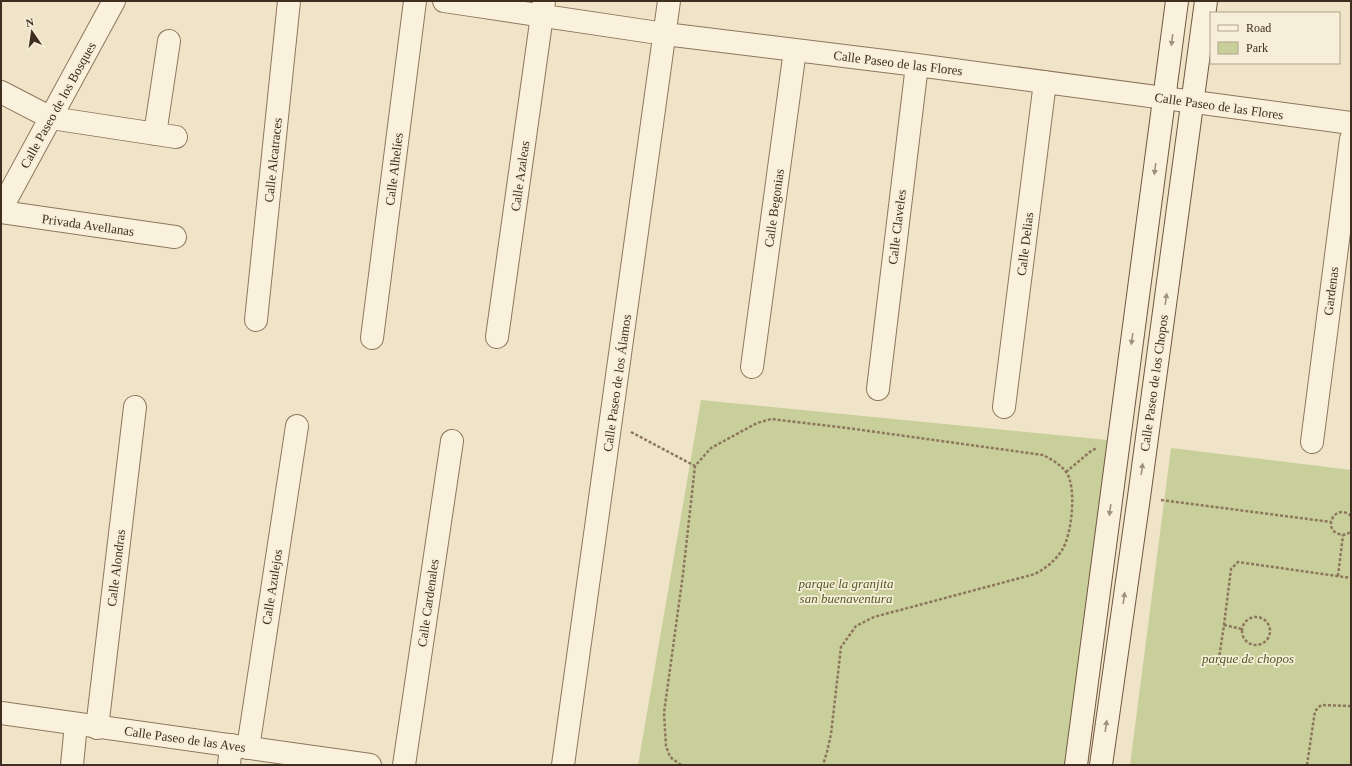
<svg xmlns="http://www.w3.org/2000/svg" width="1352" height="766" font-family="Georgia,serif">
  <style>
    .green { fill: #c9cf9b }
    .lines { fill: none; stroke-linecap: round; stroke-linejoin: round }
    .minor-casing { stroke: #8d765c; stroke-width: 24 }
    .tertiary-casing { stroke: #8d765c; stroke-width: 24 }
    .secondary-casing { stroke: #6f573f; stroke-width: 24 }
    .path { stroke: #8d765c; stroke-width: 2.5; stroke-dasharray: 3 2; stroke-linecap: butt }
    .minor { stroke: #faf1dc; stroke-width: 22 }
    .tertiary { stroke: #faf1dc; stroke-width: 22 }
    .secondary { stroke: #faf1dc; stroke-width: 22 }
    .oneway { fill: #9c907e }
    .labels { text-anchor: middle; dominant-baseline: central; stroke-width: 3.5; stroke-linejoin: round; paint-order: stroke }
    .street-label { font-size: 13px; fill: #3d2e20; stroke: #f7eed8 }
    .park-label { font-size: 13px; font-style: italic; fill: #4d5a26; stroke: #f7eed8 }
  </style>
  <rect width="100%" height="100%" fill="#f0e4c8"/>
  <path class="green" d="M701,400L1108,440L1068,765H638Z
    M1171,448L1351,470V765H1130Z"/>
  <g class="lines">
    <defs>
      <path id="minor" d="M444,1L665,34L917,65L1351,123
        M1,92L51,118L176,137
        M155,134L169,41
        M1,212L175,237
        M256,320L289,1
        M497,337L544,1
        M372,338L415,1
        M752,367L795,50
        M878,389L917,65
        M1004,407L1045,82
        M1312,442L1351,139
        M97,728L135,407
        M248,748L297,426
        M72,765L76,724
        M229,765L231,745
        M404,765L452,441
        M563,765L669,1"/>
      <path id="tertiary" d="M1,209L114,1
        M1,713C124,731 247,748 370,765"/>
      <path id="secondary" d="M1076,765L1177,1
        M1101,765L1139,497L1206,1"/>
    </defs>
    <use href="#minor" class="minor-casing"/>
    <use href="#tertiary" class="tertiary-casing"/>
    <use href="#secondary" class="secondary-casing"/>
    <path class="path" d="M631,432L695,466
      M1066,472L1091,451L1097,448
      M1161,500L1331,522
      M1351,516C1335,502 1322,529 1339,534C1344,536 1348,534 1351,531
      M1338,576L1343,535
      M1242 631a14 14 0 1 1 28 0a14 14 0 1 1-28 0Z
      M1224,625L1242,629
      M1218,665L1224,625L1231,569L1238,562L1351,578
      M681,765L670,757L666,746L664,713L683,574L695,466L711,448L757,423L771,419L847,428L1043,455C1051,459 1060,464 1066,472C1077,486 1072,535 1062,550C1055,561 1046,568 1035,574L874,617L856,626L841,647L831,734L827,752L823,765
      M1307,765L1315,711L1321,705L1351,706"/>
    <use href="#minor" class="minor"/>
    <use href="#tertiary" class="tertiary"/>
    <use href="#secondary" class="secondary"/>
  </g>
  <defs><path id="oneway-solid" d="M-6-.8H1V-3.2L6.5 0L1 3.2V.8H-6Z"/></defs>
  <g class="oneway">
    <use href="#oneway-solid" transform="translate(1172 40) rotate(97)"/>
    <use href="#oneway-solid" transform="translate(1155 169) rotate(98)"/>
    <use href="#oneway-solid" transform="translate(1166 299) rotate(-82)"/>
    <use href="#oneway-solid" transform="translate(1132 339) rotate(98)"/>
    <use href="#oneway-solid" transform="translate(1142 469) rotate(-82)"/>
    <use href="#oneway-solid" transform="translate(1110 510) rotate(98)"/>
    <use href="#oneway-solid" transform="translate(1124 598) rotate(-82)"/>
    <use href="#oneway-solid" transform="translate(1106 726) rotate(-82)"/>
  </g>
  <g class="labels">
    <g class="street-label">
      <text transform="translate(898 63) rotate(7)">Calle Paseo de las Flores</text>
      <text transform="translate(58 105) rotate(-61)">Calle Paseo de los Bosques</text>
      <text transform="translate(1219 106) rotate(8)">Calle Paseo de las Flores</text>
      <text transform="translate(273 160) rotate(-84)">Calle Alcatraces</text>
      <text transform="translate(394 169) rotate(-83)">Calle Alhelíes</text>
      <text transform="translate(520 176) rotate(-82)">Calle Azaleas</text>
      <text transform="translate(774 208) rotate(-82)">Calle Begonias</text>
      <text transform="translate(88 225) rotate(8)">Privada Avellanas</text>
      <text transform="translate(897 227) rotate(-83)">Calle Claveles</text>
      <text transform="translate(1025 244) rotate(-83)">Calle Delias</text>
      <text transform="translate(1331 291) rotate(-83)">Gardenas</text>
      <text transform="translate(617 383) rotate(-82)">Calle Paseo de los Álamos</text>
      <text transform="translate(1154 383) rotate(-82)">Calle Paseo de los Chopos</text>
      <text transform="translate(116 568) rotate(-83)">Calle Alondras</text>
      <text transform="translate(272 587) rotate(-81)">Calle Azulejos</text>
      <text transform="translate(428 603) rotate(-82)">Calle Cardenales</text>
      <text transform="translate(185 739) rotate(8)">Calle Paseo de las Aves</text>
    </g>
    <g class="park-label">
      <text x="846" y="583">parque la granjita<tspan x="846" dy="15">san buenaventura</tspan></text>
      <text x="1248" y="658">parque de chopos</text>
    </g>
  </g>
  <rect width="1352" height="766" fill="none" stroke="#3d2e20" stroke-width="4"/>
  <rect x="1210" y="12" width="130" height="52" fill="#f7eed8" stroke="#ada18e"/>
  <rect x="1218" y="25" width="20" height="6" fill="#faf1dc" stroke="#ada18e"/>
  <text x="1246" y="32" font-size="12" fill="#3d2e20">Road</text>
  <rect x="1218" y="42" width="20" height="12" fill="#c9cf9b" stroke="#ada18e"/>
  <text x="1246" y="52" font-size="12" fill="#3d2e20">Park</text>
  <g transform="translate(32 32) rotate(347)" stroke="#f7eed8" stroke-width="3" paint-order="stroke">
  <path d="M0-3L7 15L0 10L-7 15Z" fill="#3d2e20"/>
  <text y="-6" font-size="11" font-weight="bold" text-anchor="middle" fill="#3d2e20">N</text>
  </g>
</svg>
